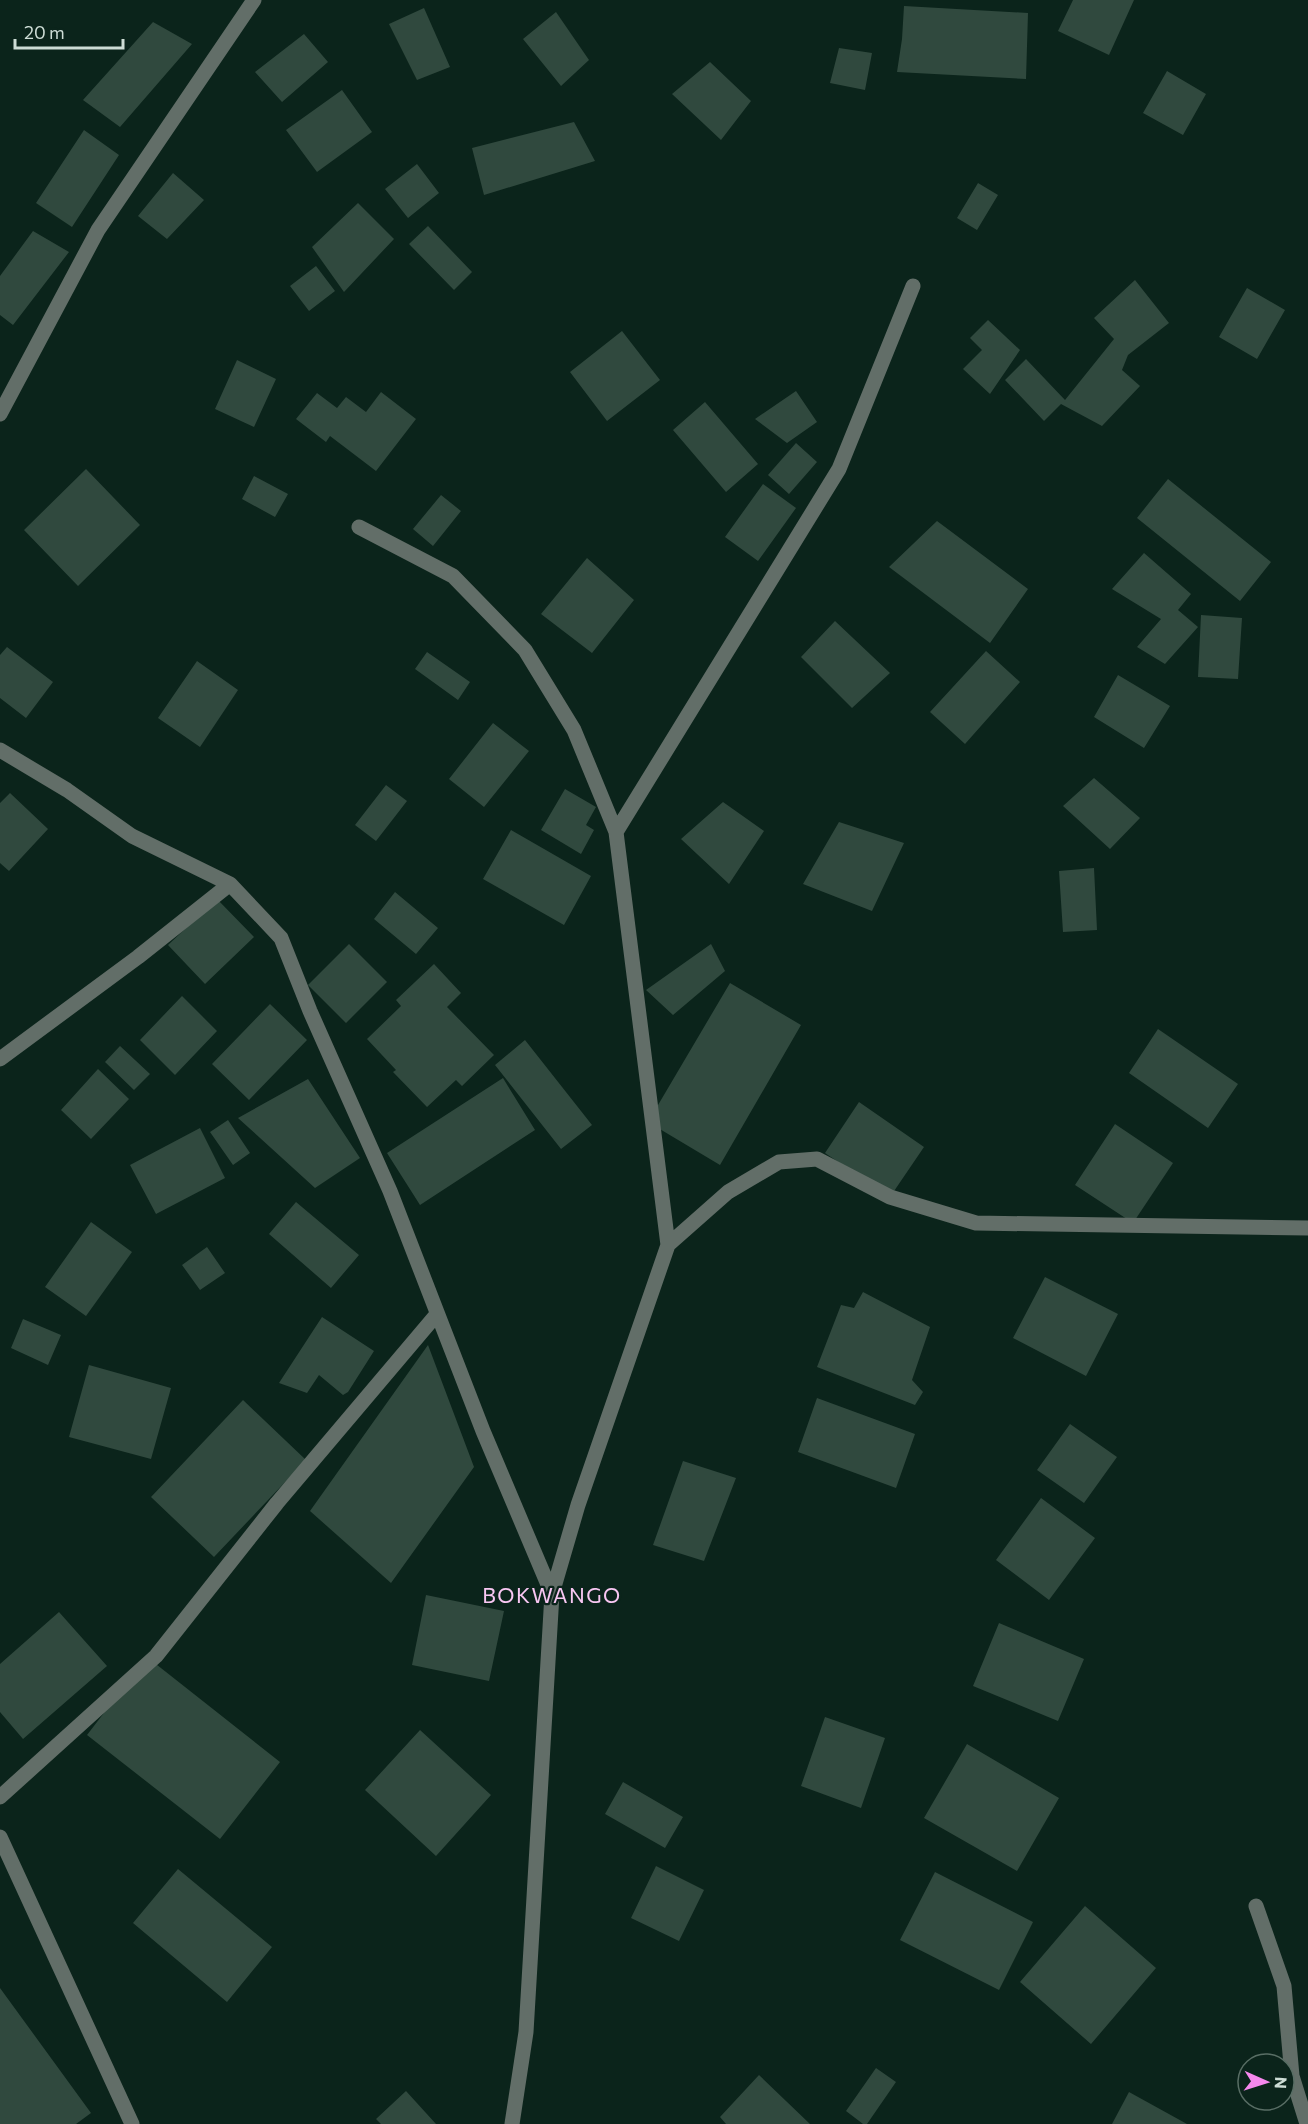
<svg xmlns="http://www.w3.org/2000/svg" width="1308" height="2124" font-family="Commissioner,sans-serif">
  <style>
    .building { fill: #30493e }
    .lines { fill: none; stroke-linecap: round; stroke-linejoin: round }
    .minor { stroke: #626e68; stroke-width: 15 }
    .labels { text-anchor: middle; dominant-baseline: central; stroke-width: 4.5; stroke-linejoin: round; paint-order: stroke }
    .quarter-label { font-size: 21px; letter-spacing: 1.5px; fill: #f9c7f3; stroke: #0b241b }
  </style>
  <rect width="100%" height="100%" fill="#0b241b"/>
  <path class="building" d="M1073,0H1134L1109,55L1058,31Z
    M904,6L1028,13L1026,79L897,72L902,39Z
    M424,8L450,67L417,80L389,24Z
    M556,12L589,60L561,86L523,39Z
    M153,22L192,44L120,127L83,100Z
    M304,34L328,62L282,102L255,72Z
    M839,48L872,53L865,90L830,83Z
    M710,62L751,101L721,140L672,94Z
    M1167,71L1206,94L1183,135L1143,113Z
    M342,90L372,132L317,172L286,130Z
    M574,122L595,161L484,195L472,148Z
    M84,130L119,155L72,227L36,203Z
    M417,164L439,193L408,218L385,189Z
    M173,173L204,200L167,239L138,216Z
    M978,183L998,195L977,230L957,218Z
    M358,203L394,239L344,292L312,247Z
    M428,226L472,272L454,290L409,244Z
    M33,231L69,252L13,325L0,315V276Z
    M316,266L335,291L309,311L290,286Z
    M1135,280L1169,323L1128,355L1122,370L1140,386L1102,426L1061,404L1044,421L1005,380L1026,359L1065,400L1114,339L1094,318Z
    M1247,288L1285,310L1257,359L1219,337Z
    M988,320L1020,350L990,394L963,369L982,350L970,338Z
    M622,331L660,380L607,421L570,372Z
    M237,360L276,379L254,427L215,409Z
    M796,391L817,422L787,443L755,419Z
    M381,392L416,419L376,471L330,436L326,442L296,419L317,393L337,408L346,397L366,412Z
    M705,402L758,464L726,492L673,430Z
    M796,443L817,462L789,494L768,475Z
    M86,469L140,525L78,586L24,530Z
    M254,476L288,494L275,517L242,499Z
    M1168,479L1271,562L1240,601L1137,518Z
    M763,484L796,508L758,561L725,537Z
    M441,495L461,511L433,546L413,529Z
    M937,521L1028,589L990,643L889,567Z
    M1144,553L1191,594L1178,610L1198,627L1165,664L1137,647L1161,619L1112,589Z
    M587,558L634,600L592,653L541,614Z
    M1201,615L1242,618L1238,679L1198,677Z
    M835,621L890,673L852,708L801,657Z
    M7,647L53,682L26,718L0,698V655Z
    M986,651L1020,682L965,744L930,712Z
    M427,652L470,682L458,700L415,669Z
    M197,661L238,690L200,747L158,718Z
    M1118,675L1170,706L1144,748L1094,717Z
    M493,723L529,751L484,807L449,779Z
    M1094,778L1140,818L1110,849L1063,806Z
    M386,785L407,801L376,841L355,825Z
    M565,789L596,807L586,825L594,830L581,854L541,830Z
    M10,793L48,829L9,871L0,863V803Z
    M723,802L764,831L729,884L681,839Z
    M839,822L904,843L872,911L803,884Z
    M511,830L591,876L564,925L483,879Z
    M1094,868L1097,930L1063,932L1059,871Z
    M395,892L438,928L416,954L374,919Z
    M217,899L254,937L205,984L168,945Z
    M349,944L387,982L346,1023L308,985Z
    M711,944L725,971L673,1015L646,990Z
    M434,964L461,993L447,1007L494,1055L462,1086L456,1080L427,1107L393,1072L396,1070L367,1039L401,1006L396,1000Z
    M730,983L801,1025L720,1165L648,1122Z
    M182,996L217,1031L175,1075L140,1040Z
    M270,1004L307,1040L249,1100L212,1064Z
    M1158,1029L1238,1084L1208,1128L1129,1073Z
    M525,1040L592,1125L561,1149L495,1065Z
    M120,1046L150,1074L134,1090L105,1062Z
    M98,1069L129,1099L91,1139L61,1110Z
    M503,1078L535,1130L420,1205L387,1153Z
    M308,1079L360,1158L315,1188L238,1118Z
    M859,1102L924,1147L890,1197L825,1153Z
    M228,1120L250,1153L233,1165L210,1132Z
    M1115,1124L1173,1163L1133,1223L1075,1185Z
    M200,1128L225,1178L156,1214L130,1165Z
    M296,1202L359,1255L331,1288L269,1234Z
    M91,1222L132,1252L86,1316L45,1287Z
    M207,1247L225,1273L200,1290L182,1265Z
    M1045,1277L1118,1314L1086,1376L1013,1338Z
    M863,1292L930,1327L912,1380L923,1392L915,1405L817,1367L841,1305L854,1308Z
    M322,1317L374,1351L348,1392L343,1395L319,1375L307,1393L279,1383Z
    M23,1319L61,1335L48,1365L11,1348Z
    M428,1345L474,1467L391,1583L310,1511Z
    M89,1365L171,1388L151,1459L69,1437Z
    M817,1398L915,1434L896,1488L798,1452Z
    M243,1400L306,1460L214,1557L151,1497Z
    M1070,1424L1117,1457L1084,1503L1037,1470Z
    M683,1461L736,1478L704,1561L653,1545Z
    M1041,1498L1095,1538L1049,1600L996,1560Z
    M426,1595L504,1611L489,1681L412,1665Z
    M59,1612L107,1666L23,1739L0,1712V1664Z
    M999,1623L1084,1659L1058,1721L973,1686Z
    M147,1657L280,1762L220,1839L87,1735Z
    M825,1717L885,1738L861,1808L801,1786Z
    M420,1730L491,1795L436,1856L365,1790Z
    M967,1744L1059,1798L1017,1871L924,1818Z
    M623,1782L683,1817L665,1848L605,1814Z
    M656,1866L704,1890L679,1941L631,1918Z
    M178,1869L272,1947L227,2002L133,1923Z
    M935,1872L1033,1922L999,1990L900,1940Z
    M1085,1906L1156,1968L1091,2044L1020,1982Z
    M0,1988L91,2113L76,2124H0Z
    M876,2068L896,2082L867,2124H863L846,2111Z
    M759,2075L810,2124H726L720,2117Z
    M406,2091L436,2124H381L376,2119Z
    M1129,2092L1187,2124H1112Z"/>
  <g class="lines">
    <path class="minor" d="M0,414L98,230L254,0
      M359,527L453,576L525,650L574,730L616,832L668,1245
      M0,750L67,790L132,836L230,884L281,938L310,1011L390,1191L483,1431L552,1594
      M616,832L839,469L913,286
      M0,1059L138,957L230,884
      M0,1797L156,1656L277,1503L437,1314
      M0,1837L132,2124
      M1256,1906L1284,1986L1292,2076L1307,2124
      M512,2124L526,2032L552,1594L578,1505L668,1245L728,1192L779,1162L817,1159L890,1197L976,1223L1308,1228"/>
  </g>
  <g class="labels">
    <g class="quarter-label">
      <text x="552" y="1594">BOKWANGO</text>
    </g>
  </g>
  <g transform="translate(1266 2082) rotate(93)"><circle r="28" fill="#0b241b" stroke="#596e65" stroke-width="1.5"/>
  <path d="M0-4.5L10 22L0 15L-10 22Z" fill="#f688ed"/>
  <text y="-9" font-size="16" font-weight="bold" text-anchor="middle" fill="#cddcd5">N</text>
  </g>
  <path d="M15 39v9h108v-9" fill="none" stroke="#cddcd5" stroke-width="3"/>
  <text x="24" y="39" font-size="18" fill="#cddcd5" stroke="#0b241b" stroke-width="4.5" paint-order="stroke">20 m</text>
</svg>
